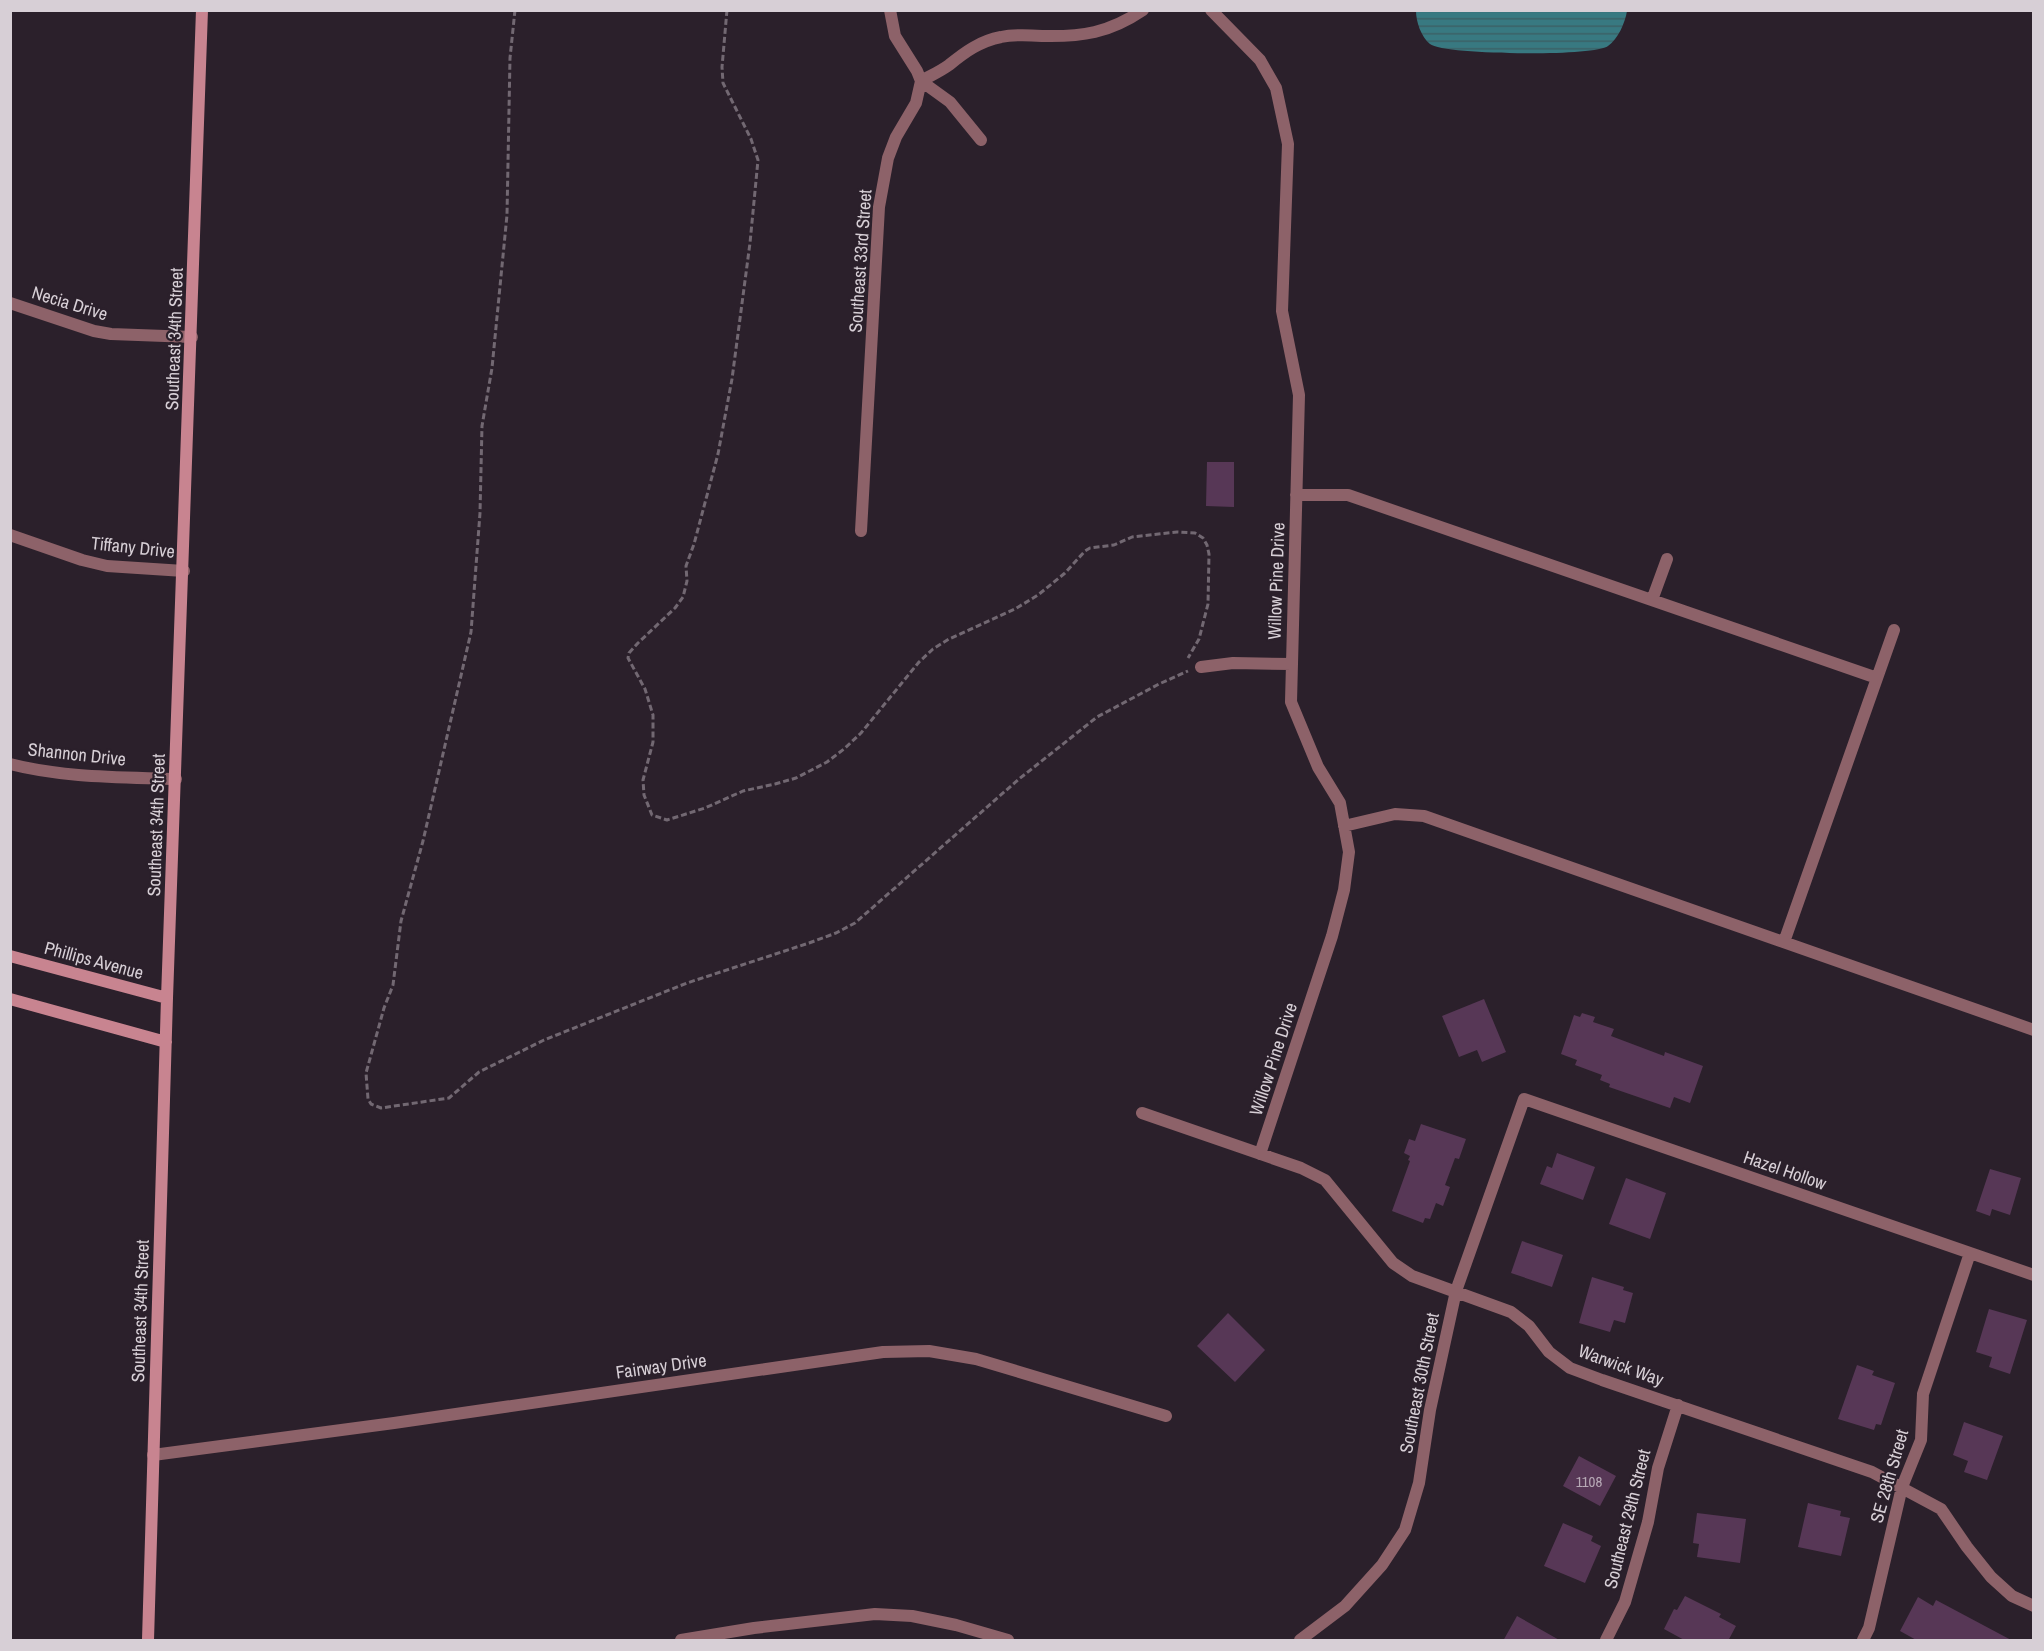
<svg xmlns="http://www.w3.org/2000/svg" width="2044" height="1651" font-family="'Archivo Narrow',sans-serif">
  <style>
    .water { fill: url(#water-rules) }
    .building { fill: #573756 }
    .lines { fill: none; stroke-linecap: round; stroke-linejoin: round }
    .path { stroke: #726872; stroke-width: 3; stroke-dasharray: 6 3; stroke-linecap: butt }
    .street { stroke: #8d6269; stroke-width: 12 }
    .secondary { stroke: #c88490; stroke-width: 12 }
    .labels { text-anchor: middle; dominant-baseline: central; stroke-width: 4.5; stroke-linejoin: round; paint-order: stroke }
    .number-label { font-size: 15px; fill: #b7a9b6 }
    .street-label { font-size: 18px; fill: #d7cfd6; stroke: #2b202b }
  </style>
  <defs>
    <pattern id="water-rules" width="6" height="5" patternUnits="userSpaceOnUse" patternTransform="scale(1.5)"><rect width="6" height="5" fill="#387981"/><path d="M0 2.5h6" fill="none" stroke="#3b6167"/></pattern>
  </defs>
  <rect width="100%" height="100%" fill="#2b202b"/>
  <path class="water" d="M1416,11V10L1627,11C1625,23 1618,39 1608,46C1593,57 1443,55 1430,44C1421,37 1416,21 1416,11Z"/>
  <path class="building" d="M1207,462H1234V507L1206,506Z
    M1484,999L1506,1052L1482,1062L1477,1050L1459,1057L1442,1016Z
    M1582,1013L1595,1017L1593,1022L1614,1029L1611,1036L1664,1056L1665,1052L1703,1066L1690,1103L1674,1097L1670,1108L1609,1087L1610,1084L1600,1080L1602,1075L1575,1065L1577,1060L1561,1054L1574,1015L1580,1017Z
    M1421,1124L1466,1139L1459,1159L1455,1158L1445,1185L1450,1187L1443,1206L1436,1203L1430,1219L1425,1218L1423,1223L1392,1211L1410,1161L1408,1160L1410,1156L1404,1153L1409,1139L1415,1141Z
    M1557,1153L1595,1167L1583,1200L1540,1184L1547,1166L1552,1168Z
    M1990,1169L2021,1178L2010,1215L1992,1209L1990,1216L1976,1211Z
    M1626,1178L1666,1193L1650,1239L1609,1224Z
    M1522,1241L1563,1255L1552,1287L1511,1273Z
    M1592,1277L1624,1287L1623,1290L1633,1293L1625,1323L1614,1320L1610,1332L1579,1323Z
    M1989,1309L2027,1320L2010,1374L1989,1367L1992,1357L1976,1352Z
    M1228,1313L1265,1350L1235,1382L1197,1346Z
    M1857,1365L1874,1371L1872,1375L1895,1383L1881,1425L1876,1424L1874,1430L1838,1419Z
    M1964,1422L2003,1436L1987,1480L1964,1472L1968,1461L1953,1455Z
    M1579,1456L1616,1476L1600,1506L1563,1486Z
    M1808,1503L1841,1511L1840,1516L1850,1518L1841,1556L1798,1547Z
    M1697,1513L1746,1519L1740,1563L1697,1557L1699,1544L1693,1543Z
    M1563,1523L1593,1536L1591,1541L1601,1546L1585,1583L1544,1566Z
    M1685,1596L1721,1614L1719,1617L1736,1626L1728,1641H1686L1664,1629L1674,1609L1677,1610Z
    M1918,1597L1933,1606L1936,1600L2013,1641H1918L1900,1631Z
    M1517,1616L1561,1641H1503Z"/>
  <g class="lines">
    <path class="path" d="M515,10L510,58L507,215L492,368L482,426L480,513L471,632L423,841L401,921L393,985L384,1008L366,1073L368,1099L371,1104L381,1108L449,1098L479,1072L544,1040L687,983L809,943L836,933L855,923L1019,779L1097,717L1159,684L1188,671
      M727,10L722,67L723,83L751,139L758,160L750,243L732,379L718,454L694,544L686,566L687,581L683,597L675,608L638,643L629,653L628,658L645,689L653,715V742L643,780L644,795L652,815L667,820L705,808L743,791L775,784L796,778L827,762L844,749L861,733L919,662L933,649L949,639L1015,609L1038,595L1065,573L1085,551L1090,548L1114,545L1132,537L1177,532L1195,533L1203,538L1207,545L1209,554L1208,604L1199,639L1188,658"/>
    <path class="street" d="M1211,10L1260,60L1276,88L1288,144L1282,311L1299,395L1291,702L1318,767L1340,803L1349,852L1344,890L1332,936L1260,1154
      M981,140L950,102L921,81C930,76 941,71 949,65C965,52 980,41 1001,37C1015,34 1029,35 1042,36C1082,37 1109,33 1143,10
      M10,303L94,331L111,334L192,337
      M1296,495H1348L1877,678
      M861,531L879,207L888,158L896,137L916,103L921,81L917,71L895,36L890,10
      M10,535L82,560L107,566L184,571
      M1652,600L1667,559
      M1201,667L1233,663L1292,664
      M10,764C64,778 121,777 176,779
      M1344,826L1395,814L1424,816L2034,1030
      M1784,942L1894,630
      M1142,1113L1301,1168L1325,1180L1393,1263L1412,1276L1511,1312L1529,1326L1549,1352L1570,1368L1602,1380L1872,1472L1941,1509L1967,1547L1991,1577L2012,1596L2034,1606
      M153,1455L394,1423L883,1352L929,1351L976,1359L1166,1416
      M681,1640L754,1628L875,1614L912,1616L956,1625L1008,1640
      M1300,1640L1345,1606L1382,1565L1405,1530L1419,1483L1430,1410L1456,1291L1524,1099L2034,1275
      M1606,1640L1625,1602L1648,1522L1658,1468L1678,1405
      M1863,1640L1869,1628L1902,1487L1921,1440L1923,1394L1970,1253"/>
    <path class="secondary" d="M10,956L167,998
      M10,999L166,1042
      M148,1640L167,998L202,10"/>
  </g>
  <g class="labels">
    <g class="number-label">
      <text x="1589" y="1481">1108</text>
    </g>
    <g class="street-label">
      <text transform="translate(860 261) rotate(-86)">Southeast 33rd Street</text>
      <text transform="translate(70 303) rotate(17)">Necia Drive</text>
      <text transform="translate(174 339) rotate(-88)">Southeast 34th Street</text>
      <text transform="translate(133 547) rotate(6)">Tiffany Drive</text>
      <text transform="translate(1276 581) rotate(-88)">Willow Pine Drive</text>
      <text transform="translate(77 754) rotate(6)">Shannon Drive</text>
      <text transform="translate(156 825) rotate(-88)">Southeast 34th Street</text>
      <text transform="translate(94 960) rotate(15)">Phillips Avenue</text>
      <text transform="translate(1273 1059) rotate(-72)">Willow Pine Drive</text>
      <text transform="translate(1785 1170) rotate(19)">Hazel Hollow</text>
      <text transform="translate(140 1311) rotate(-88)">Southeast 34th Street</text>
      <text transform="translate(1621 1365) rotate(20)">Warwick Way</text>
      <text transform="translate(661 1366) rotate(-8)">Fairway Drive</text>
      <text transform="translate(1419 1383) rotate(-79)">Southeast 30th Street</text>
      <text transform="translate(1889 1476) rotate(-74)">SE 28th Street</text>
      <text transform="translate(1627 1519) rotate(-76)">Southeast 29th Street</text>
    </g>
  </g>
  <rect width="2044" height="1651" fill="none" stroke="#d7cfd6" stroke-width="24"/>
</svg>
